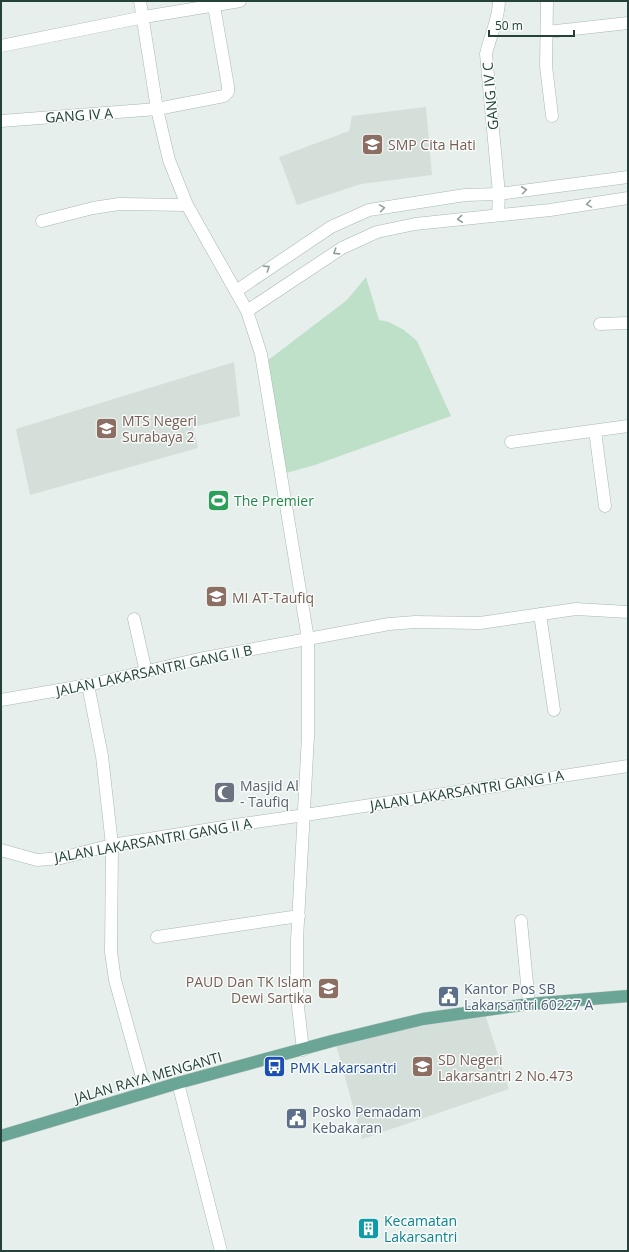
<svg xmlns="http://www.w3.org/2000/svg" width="629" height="1252" font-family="'Open Sans',sans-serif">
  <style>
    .built { fill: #d4dfda }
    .green { fill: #bfe0c8 }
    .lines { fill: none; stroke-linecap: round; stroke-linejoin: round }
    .minor-casing { stroke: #a8b8b2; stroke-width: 13 }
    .major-casing { stroke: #c2cac8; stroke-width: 13 }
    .minor { stroke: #fff; stroke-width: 12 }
    .major { stroke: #6aa596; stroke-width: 12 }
    .oneway { stroke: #92a09c }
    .labels { text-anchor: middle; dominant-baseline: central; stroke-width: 3; stroke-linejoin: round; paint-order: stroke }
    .street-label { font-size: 14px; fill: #24423a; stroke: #f7fbf9 }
    .education-label { font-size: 14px; fill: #785e54; stroke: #f7fbf9; text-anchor: start }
    .leisure-label { font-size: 14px; fill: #27864d; stroke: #f7fbf9; text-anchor: start }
    .worship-label { font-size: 14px; fill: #5b616d; stroke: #f7fbf9; text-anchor: start }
    .service-label { font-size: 14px; fill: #4e5e75; stroke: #f7fbf9; text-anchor: start }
    .transit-label { font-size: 14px; fill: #164399; stroke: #f7fbf9; text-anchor: start }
    .culture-label { font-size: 14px; fill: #0d838f; stroke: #f7fbf9; text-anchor: start }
  </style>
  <rect width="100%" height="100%" fill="#e6efeb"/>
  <path class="built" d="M426,107L432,175L361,184L297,205L279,157L349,131L352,116Z
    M234,362L240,416L193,427L198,448L30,495L16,429Z
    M484,1011L509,1089L362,1139L336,1045Z"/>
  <path class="green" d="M366,277L379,320L389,322L404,330L417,341L451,416L315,465L286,473L267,361L347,300Z"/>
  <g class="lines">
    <defs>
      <path id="minor" d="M140,1L157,109L169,160L187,205L247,311L261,354L308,639V736L297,940V998L303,1050
        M547,1L546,66L552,116
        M547,32L628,23
        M1,46L144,17L240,1
        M1,121L157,109L224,96L228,92V86L214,6
        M498,215L499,194L486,54C490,36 499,19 499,1
        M42,221L93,208L119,204L187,205
        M236,291L331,227L369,210L465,195L499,194L628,177
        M247,311L342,248L377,232L415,224L550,210L628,198
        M600,324L628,323
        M595,431L605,506
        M511,442L628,426
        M540,614L554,710
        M134,619L146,672
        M88,685L102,756L112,845L111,952L115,980L146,1092
        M1,700L88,685L199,659L389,624L415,622L480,623L576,609L628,612
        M1,850L37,860L61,858L112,845L242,824L305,815L628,766
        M521,921L529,1004
        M157,937L299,916
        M178,1083L221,1251"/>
      <path id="major" d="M1,1136L178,1083L332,1041L423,1019L529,1004L628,996"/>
    </defs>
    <use href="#minor" class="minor-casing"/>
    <use href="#major" class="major-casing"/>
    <use href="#minor" class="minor"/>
    <use href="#major" class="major"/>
  </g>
  <defs><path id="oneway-chevron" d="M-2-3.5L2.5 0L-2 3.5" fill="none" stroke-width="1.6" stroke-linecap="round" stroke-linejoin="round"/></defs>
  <g class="oneway">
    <use href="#oneway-chevron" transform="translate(524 190) rotate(-7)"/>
    <use href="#oneway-chevron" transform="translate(589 204) rotate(171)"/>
    <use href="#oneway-chevron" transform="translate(382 208) rotate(-9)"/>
    <use href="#oneway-chevron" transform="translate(460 219) rotate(174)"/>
    <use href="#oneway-chevron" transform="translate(336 252) rotate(147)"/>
    <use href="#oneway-chevron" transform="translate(267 268) rotate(-33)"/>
  </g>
  <defs>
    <symbol id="school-square" viewBox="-11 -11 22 22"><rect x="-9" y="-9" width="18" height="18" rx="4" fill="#8d6e63" stroke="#f7fbf9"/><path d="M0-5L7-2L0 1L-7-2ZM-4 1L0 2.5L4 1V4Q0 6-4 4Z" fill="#fff"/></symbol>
    <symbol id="stadium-square" viewBox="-11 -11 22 22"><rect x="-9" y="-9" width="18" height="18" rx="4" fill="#2e9e5b" stroke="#f7fbf9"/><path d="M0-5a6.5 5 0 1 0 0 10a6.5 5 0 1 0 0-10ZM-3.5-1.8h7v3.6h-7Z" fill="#fff"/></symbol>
    <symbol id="mosque-square" viewBox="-11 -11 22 22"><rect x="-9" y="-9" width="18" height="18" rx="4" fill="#6b7280" stroke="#f7fbf9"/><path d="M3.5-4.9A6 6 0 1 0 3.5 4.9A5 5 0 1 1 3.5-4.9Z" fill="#fff"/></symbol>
    <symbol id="civic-square" viewBox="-11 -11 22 22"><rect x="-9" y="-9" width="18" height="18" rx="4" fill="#5c6f8a" stroke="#f7fbf9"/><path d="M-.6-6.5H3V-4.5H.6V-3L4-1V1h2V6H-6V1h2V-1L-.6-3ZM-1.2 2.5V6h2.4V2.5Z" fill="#fff"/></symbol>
    <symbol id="bus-square" viewBox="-11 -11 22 22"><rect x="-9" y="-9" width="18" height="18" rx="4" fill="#1a4fb4" stroke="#f7fbf9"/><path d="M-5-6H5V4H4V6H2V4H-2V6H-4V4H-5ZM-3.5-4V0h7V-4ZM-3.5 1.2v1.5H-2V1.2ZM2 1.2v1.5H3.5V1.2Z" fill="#fff"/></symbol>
    <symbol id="building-square" viewBox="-11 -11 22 22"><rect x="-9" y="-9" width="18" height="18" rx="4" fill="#0f9aa8" stroke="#f7fbf9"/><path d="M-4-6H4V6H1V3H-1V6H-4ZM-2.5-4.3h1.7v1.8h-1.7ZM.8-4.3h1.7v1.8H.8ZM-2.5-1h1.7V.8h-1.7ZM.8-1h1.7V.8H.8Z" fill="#fff"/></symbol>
  </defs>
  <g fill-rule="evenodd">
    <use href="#school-square" x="360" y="132" width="25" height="25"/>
    <use href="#school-square" x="94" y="416" width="25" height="25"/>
    <use href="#stadium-square" x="206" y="488" width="25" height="25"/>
    <use href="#school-square" x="204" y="584" width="25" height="25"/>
    <use href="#mosque-square" x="212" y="780" width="25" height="25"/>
    <use href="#school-square" x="316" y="976" width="25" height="25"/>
    <use href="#civic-square" x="436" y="984" width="25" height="25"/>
    <use href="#bus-square" x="262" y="1054" width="25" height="25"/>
    <use href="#school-square" x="410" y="1054" width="25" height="25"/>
    <use href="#civic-square" x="284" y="1106" width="25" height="25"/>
    <use href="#building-square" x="356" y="1216" width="25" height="25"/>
  </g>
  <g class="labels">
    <g class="street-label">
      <text transform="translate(490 96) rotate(-95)">GANG IV C</text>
      <text transform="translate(79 115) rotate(-4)">GANG IV A</text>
      <text transform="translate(154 670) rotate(-12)">JALAN LAKARSANTRI GANG II B</text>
      <text transform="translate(467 790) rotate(-9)">JALAN LAKARSANTRI GANG I A</text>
      <text transform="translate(153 840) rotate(-10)">JALAN LAKARSANTRI GANG II A</text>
      <text transform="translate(148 1077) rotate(-16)">JALAN RAYA MENGANTI</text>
    </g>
    <g class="education-label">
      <text x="388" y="144">SMP Cita Hati</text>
      <text x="122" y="420">MTS Negeri<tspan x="122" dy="16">Surabaya 2</tspan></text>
      <text x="232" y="597">MI AT-Taufiq</text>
      <text x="312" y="981" text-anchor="end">PAUD Dan TK Islam<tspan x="312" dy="16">Dewi Sartika</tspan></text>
      <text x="438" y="1059">SD Negeri<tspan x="438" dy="16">Lakarsantri 2 No.473</tspan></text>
    </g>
    <g class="leisure-label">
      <text x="234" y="500">The Premier</text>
    </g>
    <g class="worship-label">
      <text x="240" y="785">Masjid Al<tspan x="240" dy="16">- Taufiq</tspan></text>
    </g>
    <g class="service-label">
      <text x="464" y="988">Kantor Pos SB<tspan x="464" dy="16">Lakarsantri 60227 A</tspan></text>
      <text x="312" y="1111">Posko Pemadam<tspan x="312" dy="16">Kebakaran</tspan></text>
    </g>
    <g class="transit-label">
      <text x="290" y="1067">PMK Lakarsantri</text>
    </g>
    <g class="culture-label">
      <text x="384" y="1220">Kecamatan<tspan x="384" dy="16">Lakarsantri</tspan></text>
    </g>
  </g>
  <rect width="629" height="1252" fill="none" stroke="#24423a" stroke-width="4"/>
  <path d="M489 30v6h85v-6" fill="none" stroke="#24423a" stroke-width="2"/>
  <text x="495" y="30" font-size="12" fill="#24423a" stroke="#f7fbf9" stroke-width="3" paint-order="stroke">50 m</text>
</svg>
